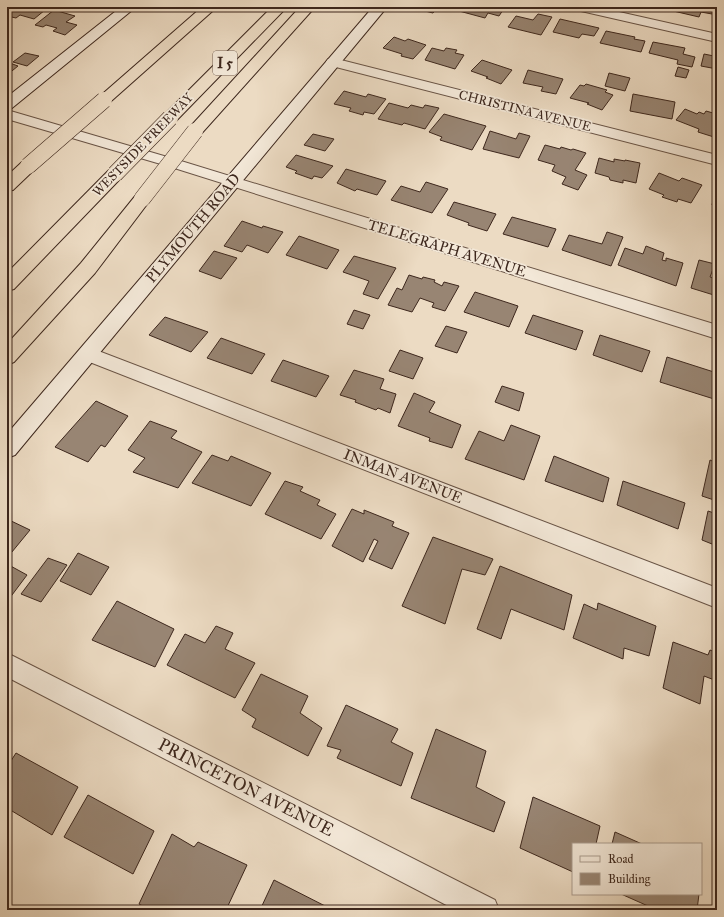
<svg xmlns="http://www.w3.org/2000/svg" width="724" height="917" font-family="'IM FELL Great Primer',serif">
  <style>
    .building { fill: #988573; stroke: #3d271d }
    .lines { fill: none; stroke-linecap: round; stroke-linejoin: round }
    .street-casing { stroke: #695446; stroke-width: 2 }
    .secondary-casing { stroke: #3d271d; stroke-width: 2 }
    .highway-casing { stroke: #3d271d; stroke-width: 2 }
    .street { fill: #f3e8d8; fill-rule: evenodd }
    .secondary { fill: #f3e8d8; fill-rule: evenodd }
    .highway { fill: #ecdbc3; fill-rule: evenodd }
    .highway-bridge-casing { stroke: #3d271d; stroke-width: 17; stroke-linecap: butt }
    .highway-bridge { stroke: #ecdbc3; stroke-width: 16 }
    .labels { text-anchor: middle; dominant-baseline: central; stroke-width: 3.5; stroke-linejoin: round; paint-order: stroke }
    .far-street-label { font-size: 13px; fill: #3d271d; stroke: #f3e8d8 }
    .shield { fill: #f3e8d8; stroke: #746155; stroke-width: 1 }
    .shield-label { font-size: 14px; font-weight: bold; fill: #3d271d }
    .street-label { font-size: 15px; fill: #3d271d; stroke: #f3e8d8 }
    .near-street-label { font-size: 18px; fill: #3d271d; stroke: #f3e8d8 }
  </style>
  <rect width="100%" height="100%" fill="#ecdbc3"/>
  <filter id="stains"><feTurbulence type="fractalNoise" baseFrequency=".005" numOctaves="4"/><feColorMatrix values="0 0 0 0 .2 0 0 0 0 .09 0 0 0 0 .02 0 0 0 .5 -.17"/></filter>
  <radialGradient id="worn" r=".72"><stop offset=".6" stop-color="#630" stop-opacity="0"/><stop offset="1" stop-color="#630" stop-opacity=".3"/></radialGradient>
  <path class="building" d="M10,7H36L45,10L34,19L20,15L16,18L7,16V9Z
    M418,7H445L444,9L438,7L433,13L417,9Z
    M462,7H505L499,16L488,13L485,18L459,11Z
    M669,7H715L712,14L701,12L699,17L669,10Z
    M54,10L75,16L66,22L77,25L65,35L53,31L57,28L46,25L43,27L35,25Z
    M538,14L552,17L541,35L508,27L516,16L533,20Z
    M560,19L599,28L594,36L582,34L579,38L553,32Z
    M606,31L635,37L634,39L645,41L641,52L600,43Z
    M394,37L405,41L408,39L426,45L413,59L401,56L402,54L383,48Z
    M653,42L685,48L683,54L695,57L692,67L677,64L678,60L649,53Z
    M432,48L444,51L446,48L457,50L455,53L464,55L455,69L425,60Z
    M25,53L39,56L27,66L13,62Z
    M704,54L714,56L715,54L717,55V69L701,66Z
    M482,60L512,70L501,84L486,78L488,77L471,71Z
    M7,62L18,66L7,75Z
    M678,67L689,70L686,78L675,76Z
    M528,70L563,79L556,94L541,91L543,87L523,83Z
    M609,73L630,78L625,91L605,86Z
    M586,84L607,90L605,92L613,95L602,110L587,104L589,103L570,98L580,85L584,86Z
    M344,91L366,97L368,94L386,99L374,114L364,112L363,115L349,111L351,108L334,104Z
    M633,94L675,102L672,119L630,111Z
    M389,103L408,108L411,105L423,108L425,105L439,108L425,129L404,123L402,125L378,119Z
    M685,109L697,114L699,112L704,114L706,111L713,113L715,111L717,112V138L698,132L699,129L676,120Z
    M444,114L486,126L472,150L440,140L442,137L429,132Z
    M490,131L516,139L519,133L530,136L519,158L483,149Z
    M313,134L334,139L325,151L304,145Z
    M545,145L560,149L561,147L571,150L573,149L586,153L575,170L587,175L578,190L562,184L566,177L552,171L555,165L538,160Z
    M296,155L333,166L322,178L314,176L312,179L295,173L297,171L286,167Z
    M599,158L614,162V159L625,161V160L640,163L636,183L623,180V183L610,180L609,177L595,173Z
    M346,169L386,181L377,195L357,189L355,191L337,183Z
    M659,173L679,181L682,178L702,185L691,203L678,199L677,202L662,197L664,195L649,189Z
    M426,182L448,189L432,213L391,200L401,186L420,192Z
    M716,188L717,189V206L712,205Z
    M454,202L496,214L487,231L468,225L469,223L447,215Z
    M512,217L556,229L548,247L503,234Z
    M242,221L262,228L263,226L283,232L268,253L247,245L242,252L224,246Z
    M607,232L623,237L611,266L562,250L569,235L602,244Z
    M299,236L339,250L327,269L286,255Z
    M646,246L664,253L662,260L666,261V258L683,263L676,286L618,265L625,248L643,254Z
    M214,251L237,258L221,279L199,271Z
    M354,256L396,268L378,299L363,294L369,281L343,272Z
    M699,260L715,264L710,277L714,278L717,268V296L691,288Z
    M409,275L422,279L423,277L435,280L434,282L442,286L444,282L459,286L445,311L432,307L434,303L420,298L412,312L388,305L397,288L402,290Z
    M475,292L518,306L509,327L464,312Z
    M354,310L370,315L363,329L347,324Z
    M533,315L583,331L576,350L525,333Z
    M165,317L208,332L191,352L149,335Z
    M446,326L467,332L457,353L435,346Z
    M600,335L650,351L642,372L593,355Z
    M221,338L265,354L252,374L207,358Z
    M400,350L423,358L413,379L389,371Z
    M667,357L717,373V390L714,399L660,382Z
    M283,360L329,376L316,397L271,381Z
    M354,370L384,379L380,389L396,394L390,413L378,408L376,410L355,402L356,400L340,395Z
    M502,386L524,393L519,411L495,402Z
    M414,393L435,402L429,412L461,425L452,448L429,441L430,438L398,426Z
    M96,401L128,416L105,447L101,445L88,462L55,447Z
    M150,421L177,431L171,438L202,452L178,488L133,472L145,458L128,450Z
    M511,425L540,436L524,480L465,459L479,431L504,441Z
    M212,455L228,461L231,456L271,473L251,506L192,483Z
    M554,456L609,478L603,502L545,481Z
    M710,460L717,463V501L702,496Z
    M285,481L303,487L300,491L320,500L317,505L336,514L321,539L265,514Z
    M623,481L685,503L678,529L617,505Z
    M352,509L364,514V510L394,522L392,526L409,533L392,569L369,559L378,541L374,539L363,562L332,546Z
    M708,511L717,514V546L702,540Z
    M7,519L30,530L7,558Z
    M433,537L493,559L485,575L462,569L445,624L402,606Z
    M78,553L109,567L91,595L60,581Z
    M48,558L67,565L41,602L21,594Z
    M7,564L27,575L9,599L7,597Z
    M500,566L572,595L564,630L511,609L501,639L477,629Z
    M117,601L174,629L155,667L92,640Z
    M598,603L656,626L649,656L624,648L623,659L573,638L584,604L597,610Z
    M216,626L233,633L225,649L255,663L235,698L167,665L185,634L205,643Z
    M673,642L708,655L710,650L717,653V681L704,676L700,704L663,688Z
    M261,674L308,696L300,713L322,728L308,756L252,727L256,719L242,710Z
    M346,705L398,729L391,742L413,753L401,786L337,758L341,750L327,746Z
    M436,729L486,751L476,787L505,802L494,832L411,798Z
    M16,753L78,787L52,835L7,808V767Z
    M88,795L154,831L133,874L64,837Z
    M533,797L600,826L596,844H573V872L520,848Z
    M615,832L642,844H612Z
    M172,834L194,847L198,842L247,865L226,910H199L194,907L193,910H150L139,904Z
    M274,880L333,910H260Z
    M621,894H699L697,910H657Z"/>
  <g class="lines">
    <defs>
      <path id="street" d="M575,7H597L717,34V42L581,11L577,10Z
        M333,58L717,155V165L328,65L326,62L328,59Z
        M7,110L181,161L717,325V339L171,167L7,119Z
        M88,347L717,588V608L82,359L79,354L82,349Z
        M7,653L495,900L499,910H456L7,677Z"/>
      <path id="secondary" d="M121,7H136L12,108L7,110V97Z
        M373,7H387L15,455L7,458V434Z"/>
      <path id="highway" d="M202,7H217L109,103L104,105L99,103L96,100L99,97Z
        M272,7H287L176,121L170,123L164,121L162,118L164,115Z
        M300,7H315L201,134L195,136L189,134L187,131L189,128Z
        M28,161L34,162L36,166L34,170L13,190L7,191V176L22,162Z
        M115,169L121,170L123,174L121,178L14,289L7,291V273L109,170Z
        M142,193L148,195L151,199L95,273L14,362L7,365V344L81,263L136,195Z"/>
    </defs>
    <use href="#street" class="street-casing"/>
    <use href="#secondary" class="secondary-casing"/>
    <use href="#highway" class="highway-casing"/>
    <use href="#street" class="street"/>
    <use href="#secondary" class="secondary"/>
    <use href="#highway" class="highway"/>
    <defs>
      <path id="highway-bridge" d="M28,166L104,100
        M115,174L170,118
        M142,199L195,131"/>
    </defs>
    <use href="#highway-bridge" class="highway-bridge-casing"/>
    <use href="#highway-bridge" class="highway-bridge"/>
  </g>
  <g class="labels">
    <g class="far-street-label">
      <text transform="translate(525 111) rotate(14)">CHRISTINA AVENUE</text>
      <text transform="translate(143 145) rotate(-46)">WESTSIDE FREEWAY</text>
    </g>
    <rect class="shield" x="213" y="51" width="24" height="24" rx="3"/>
    <g class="shield-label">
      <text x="225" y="63">I 5</text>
    </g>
    <g class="street-label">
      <text transform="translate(193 228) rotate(-50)">PLYMOUTH ROAD</text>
      <text transform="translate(447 248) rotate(17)">TELEGRAPH AVENUE</text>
      <text transform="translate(403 476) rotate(21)">INMAN AVENUE</text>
    </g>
    <g class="near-street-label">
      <text transform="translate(246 787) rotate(27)">PRINCETON AVENUE</text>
    </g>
  </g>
  <rect width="724" height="917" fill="none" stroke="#ecdbc3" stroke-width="24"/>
  <rect x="8" y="8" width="708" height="901" fill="none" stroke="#3d271d" stroke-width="2"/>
  <rect x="12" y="12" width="700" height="893" fill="none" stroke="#3d271d"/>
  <rect x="572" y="843" width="130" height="52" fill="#f3e8d8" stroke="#aa9b8d"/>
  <rect x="580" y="856" width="20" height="6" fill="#f3e8d8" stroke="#aa9b8d"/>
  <text x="608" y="863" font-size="12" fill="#3d271d">Road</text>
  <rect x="580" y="873" width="20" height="12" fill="#988573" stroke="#aa9b8d"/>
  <text x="608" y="883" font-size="12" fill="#3d271d">Building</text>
  <rect width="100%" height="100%" filter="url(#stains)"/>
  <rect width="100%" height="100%" fill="url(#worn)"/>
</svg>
